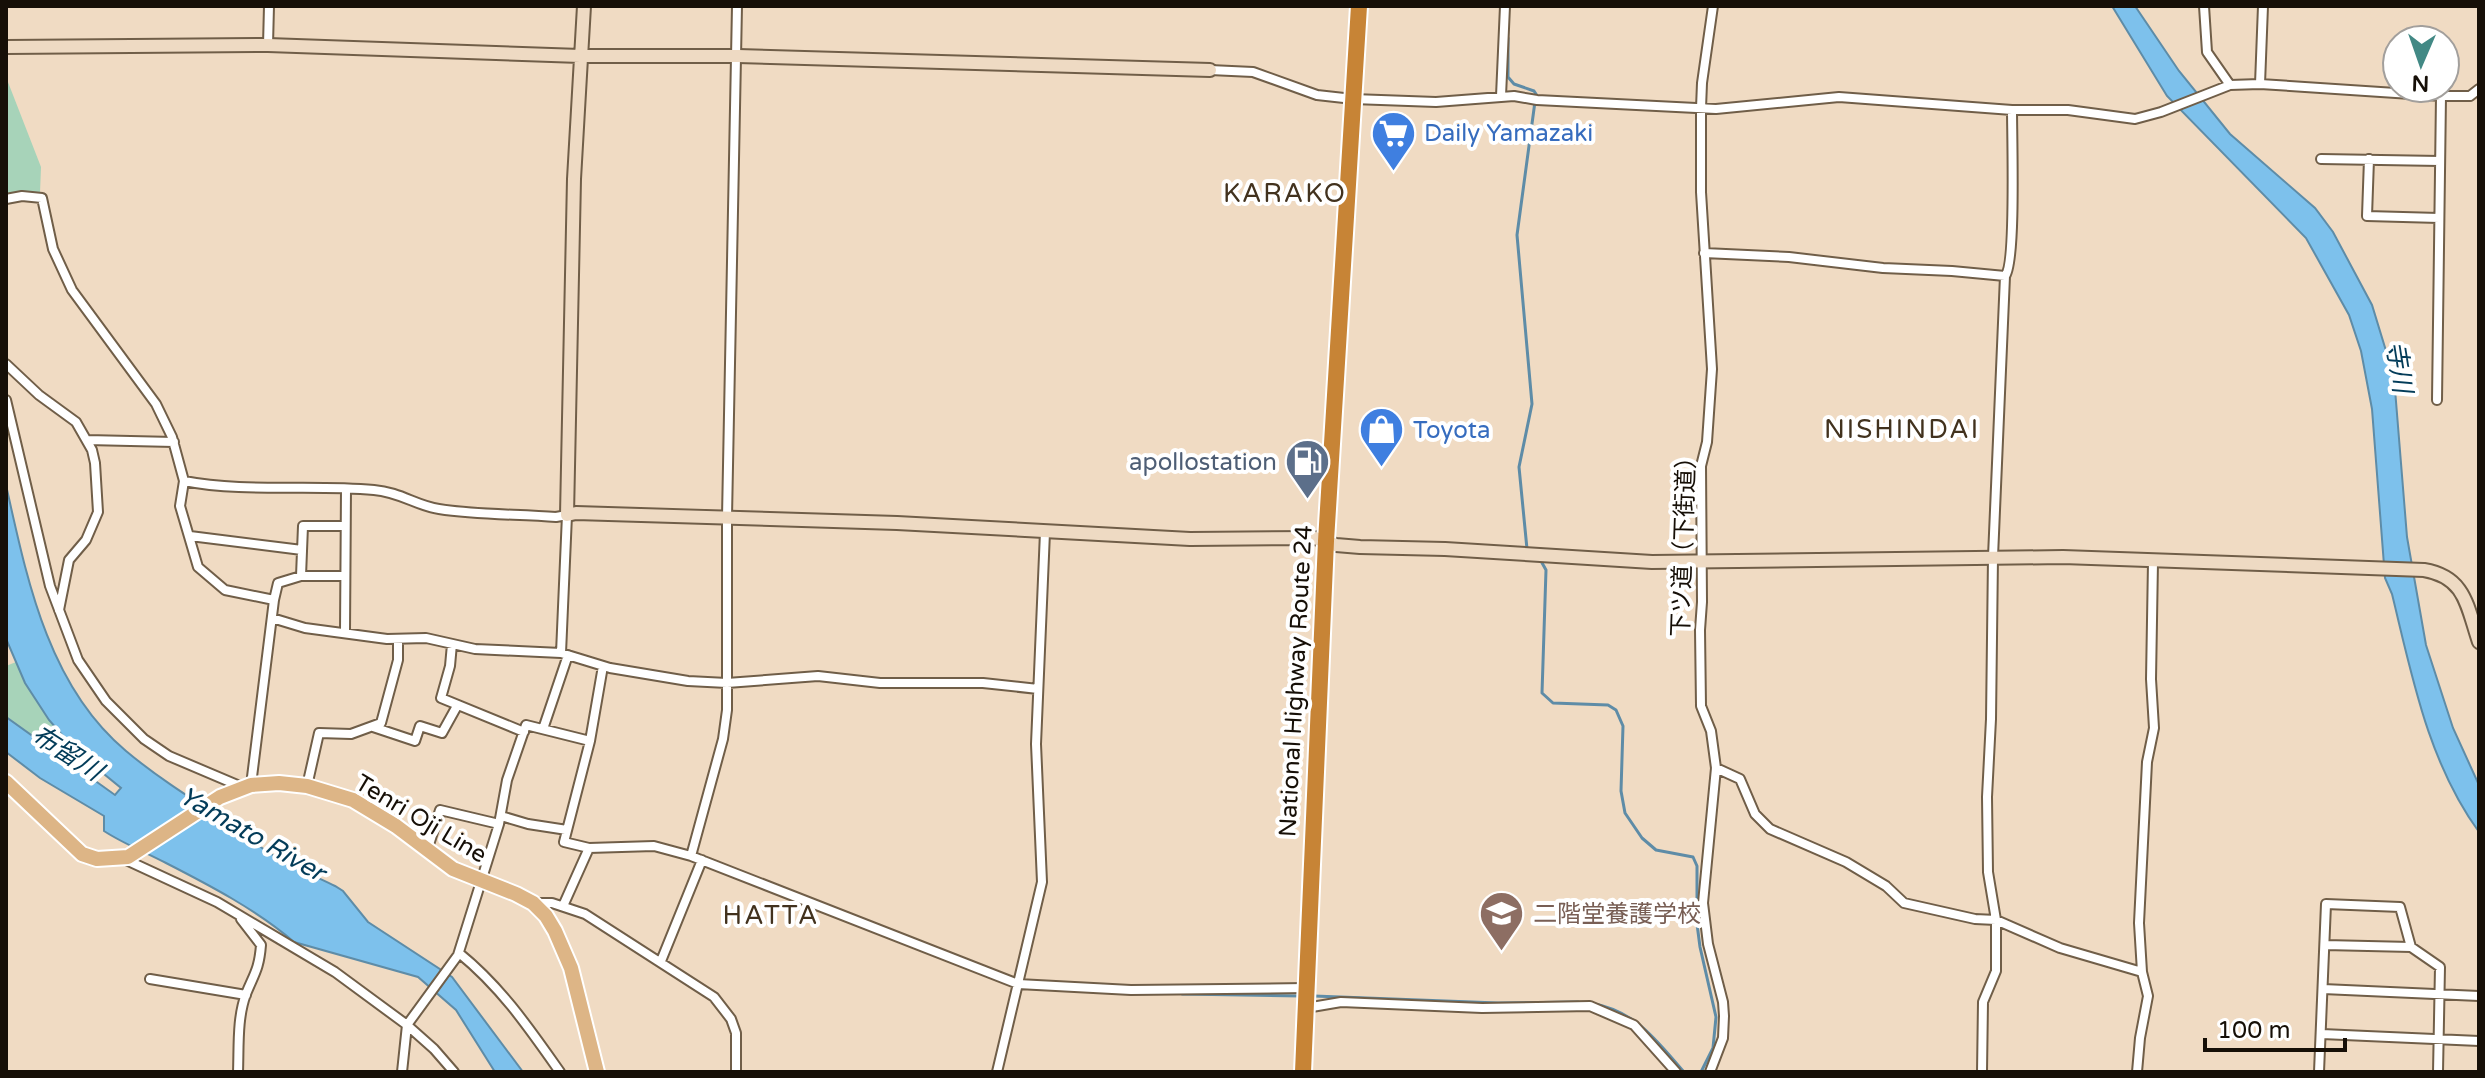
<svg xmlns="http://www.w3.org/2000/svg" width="2485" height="1078" font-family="'Varela Round','Noto Sans JP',sans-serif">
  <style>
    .green { fill: #a7d3b9 }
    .water { fill: #7dc1ec; stroke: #5e8ca7; stroke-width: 2 }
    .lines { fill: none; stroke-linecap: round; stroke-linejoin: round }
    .stream { stroke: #5e8ca7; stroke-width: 3 }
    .street-casing { stroke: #705e48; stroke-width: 12 }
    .secondary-casing { stroke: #705e48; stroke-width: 16 }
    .primary-casing { stroke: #fff; stroke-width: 18 }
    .highway-casing { stroke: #fff; stroke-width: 20 }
    .street { stroke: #fff; stroke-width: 8 }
    .secondary { stroke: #eedac3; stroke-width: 12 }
    .primary { stroke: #ddb586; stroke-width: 14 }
    .highway { stroke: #c78436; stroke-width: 16 }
    .labels { text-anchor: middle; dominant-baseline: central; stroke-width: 8; stroke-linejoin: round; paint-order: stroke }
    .shop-label { font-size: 24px; fill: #366cbe; stroke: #fff; text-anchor: start }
    .service-label { font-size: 24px; fill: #4e5e75; stroke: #fff; text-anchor: end }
    .street-label { font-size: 24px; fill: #160f07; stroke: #fff }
    .education-label { font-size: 24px; fill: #785e54; stroke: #fff; text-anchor: start }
    .neighbourhood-label { font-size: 26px; letter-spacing: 2px; fill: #42321e; stroke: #fff }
    .water-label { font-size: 26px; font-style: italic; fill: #033c59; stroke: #fff }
  </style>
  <rect width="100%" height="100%" fill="#f0dbc3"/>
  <path class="green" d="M6,77L41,167L40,193L6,196Z
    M16,662C31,696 52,724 77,752L68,761L6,717V666Z"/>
  <path class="water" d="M2112,6H2135L2179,71L2230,134L2315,208L2333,232L2372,305L2394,377L2407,537L2426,645L2453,728L2479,785V832C2428,762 2412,676 2392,594L2385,578L2372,409L2361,351L2349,315L2306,238L2167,96Z
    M6,485C27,579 48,686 126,751C157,777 192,799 226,821C236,828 245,836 255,843C279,861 308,873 335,886L343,891L368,922L452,977L523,1072H495L456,1010L418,977L294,942C257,910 209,885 166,863C145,852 124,844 104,831V816L40,778L6,752V717L115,795L121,788L77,752L49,720L25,683L7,641Z"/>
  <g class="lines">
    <path class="stream" d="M1508,38V77L1514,84L1534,91L1536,94L1517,235L1532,404L1519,467L1527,549
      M1541,561L1546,570L1542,693L1553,703L1608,705L1616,710L1623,726L1621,791L1625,813L1642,838L1656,850L1693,857L1697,866V924L1700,947L1716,1017L1713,1048L1701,1072
      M1182,994L1302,996
      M1314,996L1498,1003L1578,1002
      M1590,1003C1636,1011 1655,1039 1684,1072"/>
    <defs>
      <path id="street" d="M2204,6L2207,52L2230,85
        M268,45L269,6
        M1210,70L1253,72L1317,95L1353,99L1436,102L1514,96L1537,100L1716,109L1839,97L2012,110H2068L2135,119L2161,112L2230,85L2260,84L2441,96H2470L2479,89
        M2260,84L2263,6
        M1501,96L1505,6
        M2321,159L2440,161
        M2369,159L2367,216L2439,218
        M6,199L22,196L42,198L53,249L72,290L156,404L172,437L184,481L180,506L198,567L225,590L274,600L251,785
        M1704,253L1789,257L1883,268L1952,271L2005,276
        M6,364L39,395L76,422L92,450L95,463L98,512L86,540L69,560L59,610
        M6,400L50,586L78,660L106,701L144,739L169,756L242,787
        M2437,400L2441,96
        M87,440L174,442
        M184,481C246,493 311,484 374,490C400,492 417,506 439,509C477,515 518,514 556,517L567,515L561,653
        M190,536L302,550
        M301,576L303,526H345
        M274,600L278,583L301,576H345
        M272,618L305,628L387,639L426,638L475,649L561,653L610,668L688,681L727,683L818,676L880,683H983L1038,689
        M345,632L346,489
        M452,644L450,666L441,698L524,732
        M603,666L590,741L564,842L589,848L654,846L691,856L1018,984L1131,990L1306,988
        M373,727L415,741L420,726L442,733L457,706
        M543,729L568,655
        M1716,768L1740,779L1755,814L1770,829L1846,862L1886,886L1904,903L1975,919L1996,920L2060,948L2142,972
        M307,786L319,733L351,734L381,723L398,660V639
        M501,816L528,824L567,830
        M427,851L440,810L499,824
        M691,856L723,739L727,710V517L737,6
        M122,858L217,902L335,972L407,1025L434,1049L454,1072
        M533,903H552L585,914L714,997L731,1019L736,1033V1072
        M563,906L589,848
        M2325,945L2411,947L2440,967L2438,1072
        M459,953C501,987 529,1028 560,1072
        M661,961L702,860
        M150,979L246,995
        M2323,989L2479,996
        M1306,1008L1341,1002L1482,1008L1590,1006L1634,1025L1676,1072
        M2322,1034L2479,1041
        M238,1072C239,1047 237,1018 246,994C254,974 259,970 261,945L241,919
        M402,1072L407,1025L458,955L499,824L507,780L526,725L590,741
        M997,1072L1042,882L1036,744L1045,532
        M1710,1072L1723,1038L1724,1016L1723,1002L1708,944L1703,903L1716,768L1711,731L1701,706L1700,630L1702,602L1701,466L1707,442L1712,369L1701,192V108L1702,83L1713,6
        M1982,1072L1983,1002L1996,971V920L1988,872L1987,797L1991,719L1993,557L2005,276C2016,265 2012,136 2012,110
        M2137,1072L2140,1038L2148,996L2142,972L2139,923L2147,762L2154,728L2151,679L2153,562
        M2319,1072L2326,904L2400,907L2411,947"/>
      <path id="secondary" d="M584,6L574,179L567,515L576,513L897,523L1190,539L1315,538L1336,545L1360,547L1445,549L1652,562L2063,557L2424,570C2466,577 2467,607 2479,642
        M6,47L268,45L580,56H738L1210,70"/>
      <path id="primary" d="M6,782L82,854L97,859L128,857L220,797L251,785L279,783L307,786L353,800L396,826L453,869L516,894L533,903L546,916L555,931L571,968L597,1072"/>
      <path id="highway" d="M1303,1072L1326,541L1359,6"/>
    </defs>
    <use href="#street" class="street-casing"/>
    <use href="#secondary" class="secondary-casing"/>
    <use href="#primary" class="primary-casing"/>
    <use href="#highway" class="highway-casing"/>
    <use href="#street" class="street"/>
    <use href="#secondary" class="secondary"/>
    <use href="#primary" class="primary"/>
    <use href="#highway" class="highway"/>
  </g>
  <defs>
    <symbol id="supermarket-pin" viewBox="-11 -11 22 30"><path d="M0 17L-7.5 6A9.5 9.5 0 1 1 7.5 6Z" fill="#3f7fe0" stroke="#fff"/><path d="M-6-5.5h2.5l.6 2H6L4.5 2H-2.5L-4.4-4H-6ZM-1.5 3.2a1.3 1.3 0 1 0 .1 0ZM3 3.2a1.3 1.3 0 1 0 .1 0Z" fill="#fff"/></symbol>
    <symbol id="shop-pin" viewBox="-11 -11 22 30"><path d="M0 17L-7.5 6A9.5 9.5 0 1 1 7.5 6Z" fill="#3f7fe0" stroke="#fff"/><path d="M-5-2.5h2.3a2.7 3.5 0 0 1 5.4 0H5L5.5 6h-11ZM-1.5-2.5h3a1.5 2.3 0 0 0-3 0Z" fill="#fff"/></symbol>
    <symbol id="fuel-pin" viewBox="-11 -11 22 30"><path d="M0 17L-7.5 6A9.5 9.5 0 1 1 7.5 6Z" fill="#5c6f8a" stroke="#fff"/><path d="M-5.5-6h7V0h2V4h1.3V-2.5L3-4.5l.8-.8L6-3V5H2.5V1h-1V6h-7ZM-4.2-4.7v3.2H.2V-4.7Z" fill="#fff"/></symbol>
    <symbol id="school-pin" viewBox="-11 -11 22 30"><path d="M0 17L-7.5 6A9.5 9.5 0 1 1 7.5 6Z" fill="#8d6e63" stroke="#fff"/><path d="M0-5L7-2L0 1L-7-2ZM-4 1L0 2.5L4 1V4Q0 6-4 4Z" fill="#fff"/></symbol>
  </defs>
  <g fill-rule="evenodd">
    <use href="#supermarket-pin" x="1368" y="108" width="51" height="69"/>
    <use href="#shop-pin" x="1356" y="404" width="51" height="69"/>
    <use href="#fuel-pin" x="1282" y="436" width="51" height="69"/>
    <use href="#school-pin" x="1476" y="888" width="51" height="69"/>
  </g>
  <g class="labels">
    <g class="shop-label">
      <text x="1424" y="133">Daily Yamazaki</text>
      <text x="1413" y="430">Toyota</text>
    </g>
    <g class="service-label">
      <text x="1277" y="462">apollostation</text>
    </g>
    <g class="street-label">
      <text transform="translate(1684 541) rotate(-88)">下ツ道（下街道）</text>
      <text transform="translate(1296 681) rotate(-87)">National Highway Route 24</text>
      <text transform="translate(421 819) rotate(31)">Tenri Oji Line</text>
    </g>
    <g class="education-label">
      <text x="1533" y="914">二階堂養護学校</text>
    </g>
    <g class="neighbourhood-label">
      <text x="1285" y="193">KARAKO</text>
      <text x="1902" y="429">NISHINDAI</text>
      <text x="771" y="915">HATTA</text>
    </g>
    <g class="water-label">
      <text transform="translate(2399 367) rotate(81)">寺川</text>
      <text transform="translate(67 753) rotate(33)">布留川</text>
      <text transform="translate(252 834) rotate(30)">Yamato River</text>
    </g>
  </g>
  <rect width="2485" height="1078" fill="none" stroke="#160f07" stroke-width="16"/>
  <g transform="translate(2421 64) rotate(182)"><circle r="38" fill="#ffffff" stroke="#a29f9c" stroke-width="2"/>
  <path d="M0-6L14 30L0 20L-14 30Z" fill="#428985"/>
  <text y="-12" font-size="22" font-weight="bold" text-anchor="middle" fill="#160f07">N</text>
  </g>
  <path d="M2205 1038v12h140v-12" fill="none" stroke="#160f07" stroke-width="4"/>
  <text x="2217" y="1038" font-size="24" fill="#160f07" stroke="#ffffff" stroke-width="6" paint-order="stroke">100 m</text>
</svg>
